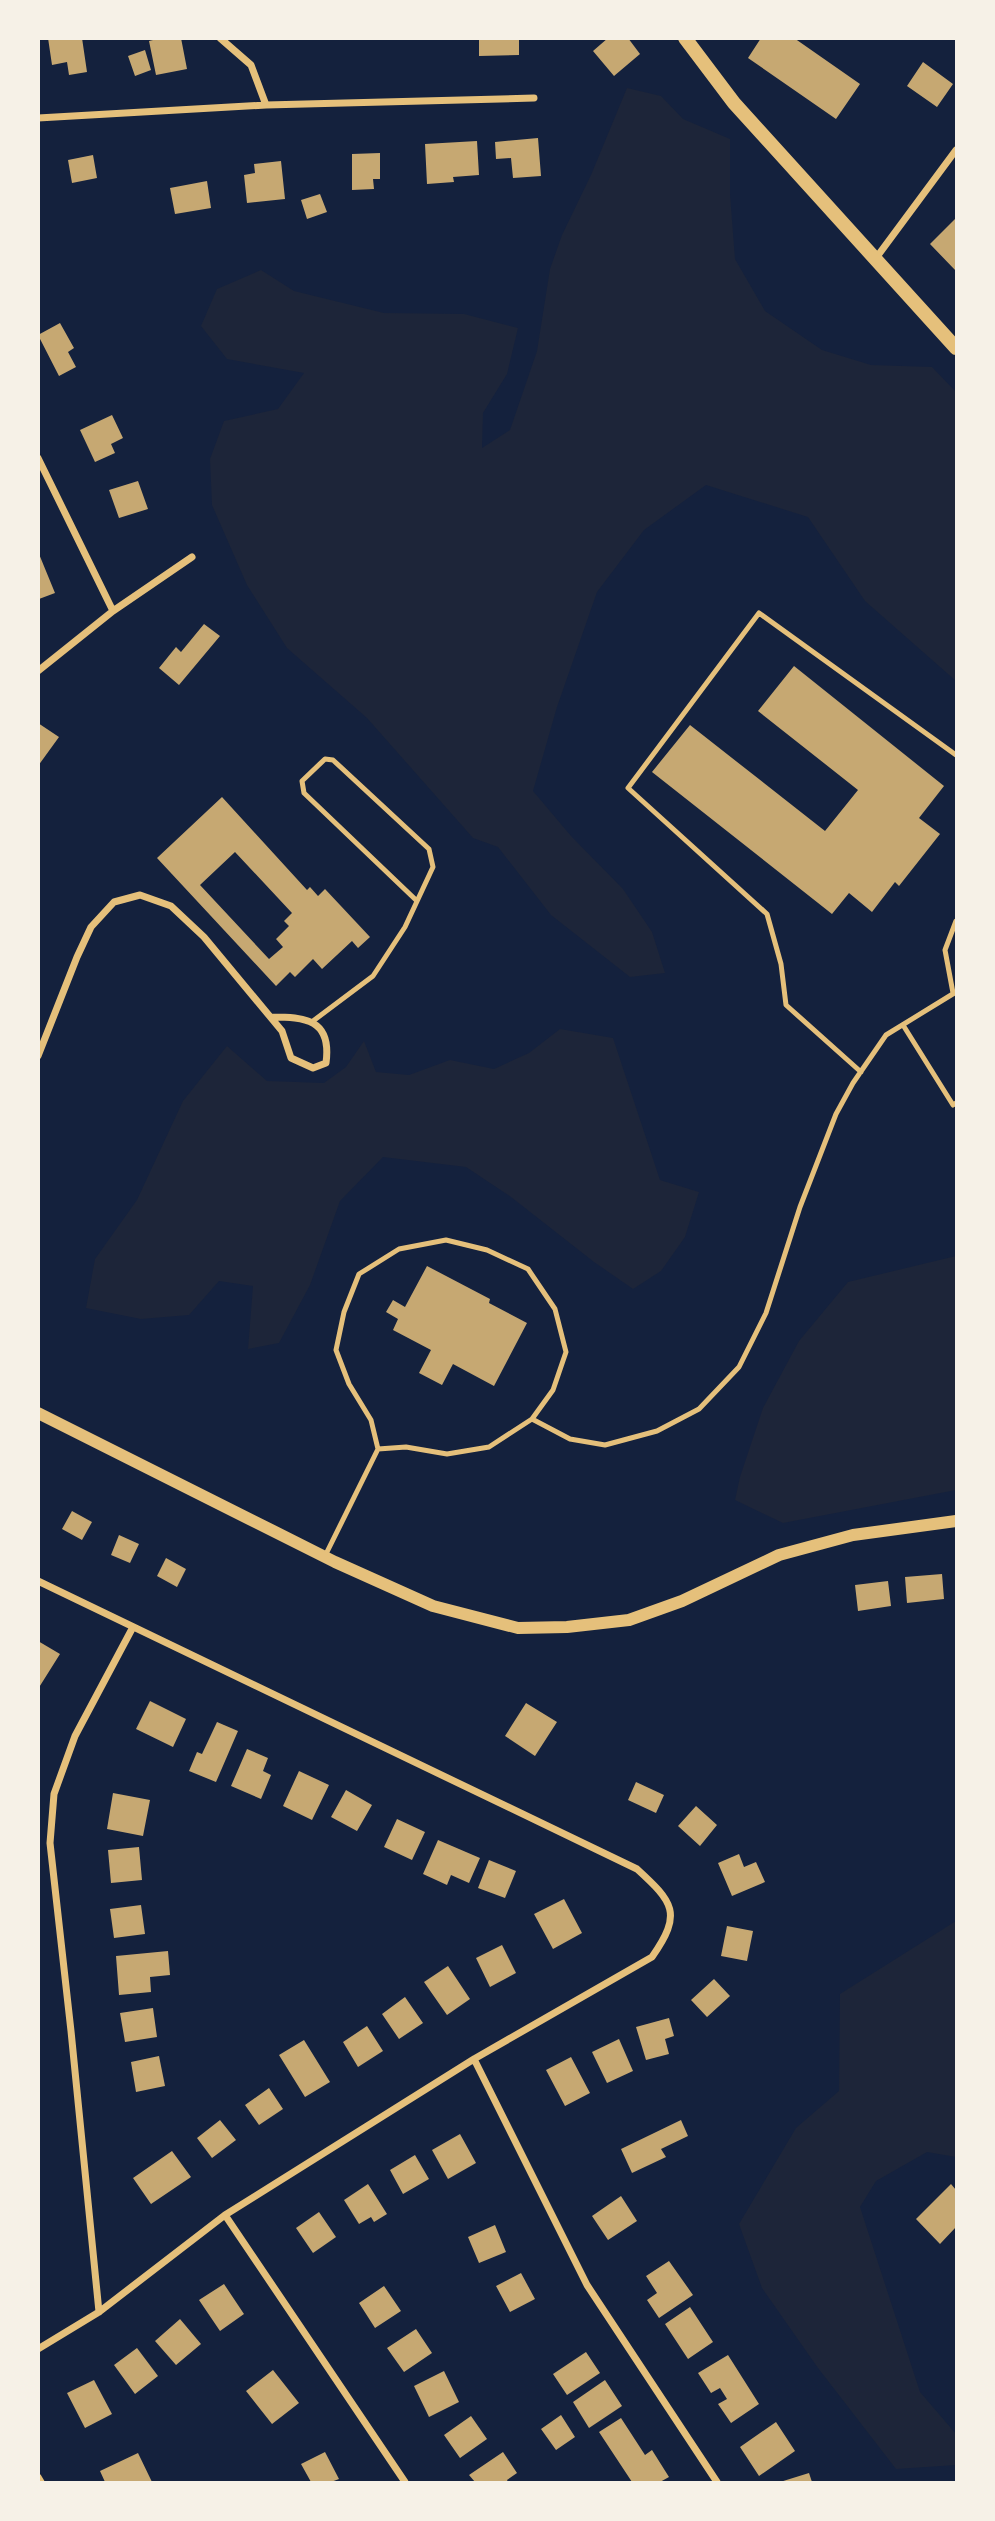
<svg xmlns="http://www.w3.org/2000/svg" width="995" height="2521" font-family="'Libre Baskerville',serif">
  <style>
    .green { fill: #1d2539 }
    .building { fill: #c6a872; fill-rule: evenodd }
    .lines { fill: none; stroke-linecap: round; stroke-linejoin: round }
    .service { stroke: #e5c07b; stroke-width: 5 }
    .minor { stroke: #e5c07b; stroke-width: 7 }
    .tertiary { stroke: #e5c07b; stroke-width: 12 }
    .secondary { stroke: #e5c07b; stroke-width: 14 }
  </style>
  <rect width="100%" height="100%" fill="#14213d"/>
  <path class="green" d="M627,88L661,96L683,119L730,139V194L735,259L765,311L822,350L871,365L932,367L956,392V681L865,601L808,517L706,485L644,530L597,592L557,707L533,791L571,836L623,889L652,932L665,973L630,977L551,915L498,847L473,838L367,718L287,648L247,585L212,505L210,459L224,421L278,409L304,373L227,359L201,326L217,289L261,270L294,291L384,313L464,314L518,328L507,374L483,413L482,448L510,430L537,351L550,269L562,235L591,175Z
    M560,1029L613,1038L660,1180L699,1192L685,1237L661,1271L633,1289L594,1262L511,1197L466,1167L383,1157L340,1201L310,1285L279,1343L248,1349L253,1286L219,1281L189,1315L141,1319L86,1308L95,1259L137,1200L183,1101L227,1046L267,1081L324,1083L346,1067L364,1041L376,1072L409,1075L450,1060L494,1069L529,1053Z
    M956,1256V1490L783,1523L735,1500L740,1477L763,1408L799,1341L848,1282Z
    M956,1921V2157L927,2152L876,2181L860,2207L920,2392L956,2434V2465L896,2469L818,2368L762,2288L739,2224L796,2128L839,2091L840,1994Z"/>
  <path class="building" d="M48,38H82L87,72L69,75L67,62L52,65Z
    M161,38H181L187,69L156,75L149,41Z
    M479,38H519V55L479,56Z
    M608,38H628L640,54L614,76L593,51Z
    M761,38H794L860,84L836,119L748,58Z
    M145,50L151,70L135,76L128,56Z
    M923,62L953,84L937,107L907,86Z
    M538,138L541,176L513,178L511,158L496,159L495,142Z
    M477,141L479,175L453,177L454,182L427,184L425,144Z
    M380,153V179H373L374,189L352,190V154Z
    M93,155L97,178L72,183L68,160Z
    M281,161L285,199L247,203L244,175L255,173L254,164Z
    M207,181L211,208L175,214L170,188Z
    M320,194L327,212L307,219L301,200Z
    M956,218V271L930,244Z
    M60,323L74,348L68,352L76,367L59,376L38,335Z
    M112,415L123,438L111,444L115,453L95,462L80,430Z
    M138,481L148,509L119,518L109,490Z
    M39,554L55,593L39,599Z
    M204,624L220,636L179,685L159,668L176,647L181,652Z
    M794,666L944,786L919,818L940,834L899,886L895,882L872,912L849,893L832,914L652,772L690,725L825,831L858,790L758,711Z
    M38,723L59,737L38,766Z
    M222,797L307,890L310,887L318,896L325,889L370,937L358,948L352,941L322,969L313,959L295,977L290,972L276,986L157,858ZM235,852L292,913L284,921L289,926L276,939L283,947L269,959L200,885Z
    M427,1266L490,1299L489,1303L527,1323L494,1386L453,1364L442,1385L419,1373L431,1350L393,1330L398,1319L386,1312L393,1300L405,1307Z
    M72,1511L92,1522L82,1540L62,1529Z
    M119,1535L139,1544L130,1563L111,1555Z
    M166,1558L186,1569L177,1587L157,1576Z
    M942,1574L944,1599L907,1603L905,1577Z
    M888,1581L891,1606L858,1611L855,1585Z
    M38,1641L60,1654L38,1689Z
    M150,1701L186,1719L173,1747L136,1729Z
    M526,1703L557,1722L535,1756L505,1736Z
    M217,1722L238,1731L216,1782L189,1771L197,1752L202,1754Z
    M247,1749L268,1758L263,1771L271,1775L261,1799L231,1786Z
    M299,1771L329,1785L312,1820L283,1806Z
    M636,1782L664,1795L656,1813L628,1800Z
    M346,1790L372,1805L357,1831L331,1817Z
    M113,1793L150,1800L143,1836L107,1829Z
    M696,1806L717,1825L700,1846L678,1826Z
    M397,1819L425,1832L412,1860L384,1847Z
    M438,1840L480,1858L469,1883L451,1875L447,1885L423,1874Z
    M139,1847L142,1880L111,1883L108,1850Z
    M739,1854L744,1867L756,1862L765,1882L732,1896L718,1863Z
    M489,1860L516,1871L505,1898L478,1888Z
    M564,1899L582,1933L553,1949L534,1914Z
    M141,1905L145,1934L114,1938L110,1909Z
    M727,1926L753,1931L747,1961L721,1956Z
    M502,1945L516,1973L490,1987L476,1958Z
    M168,1951L170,1975L150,1977L151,1992L119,1995L116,1956Z
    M448,1966L470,1999L447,2015L424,1982Z
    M714,1979L730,1996L707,2017L691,2000Z
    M405,1997L423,2023L399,2039L382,2014Z
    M153,2008L157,2037L125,2042L120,2013Z
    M669,2018L674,2036L665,2039L669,2054L646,2060L636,2027Z
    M367,2026L383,2051L358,2067L343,2042Z
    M619,2039L633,2071L607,2083L592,2052Z
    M304,2040L330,2082L305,2097L279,2055Z
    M159,2056L165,2086L136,2092L131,2062Z
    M571,2057L590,2093L565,2106L546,2070Z
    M269,2088L283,2109L259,2125L245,2105Z
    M220,2120L236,2140L212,2158L197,2138Z
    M681,2120L688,2136L661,2149L666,2157L632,2173L621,2149Z
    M460,2134L476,2163L448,2179L432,2150Z
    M172,2151L191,2177L151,2204L133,2178Z
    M415,2155L429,2179L403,2194L390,2170Z
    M368,2184L387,2214L374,2222L371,2217L359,2224L344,2200Z
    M951,2184L956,2190V2227L940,2244L916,2219Z
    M621,2196L637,2221L608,2240L592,2216Z
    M319,2212L336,2237L313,2253L296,2228Z
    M495,2225L506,2252L479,2263L468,2237Z
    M669,2261L693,2295L659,2318L647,2300L657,2293L646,2276Z
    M521,2273L535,2299L510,2312L496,2286Z
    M224,2284L244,2314L220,2331L199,2300Z
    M384,2286L401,2311L375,2328L359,2303Z
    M690,2307L713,2342L688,2359L665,2324Z
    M180,2319L201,2344L176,2365L155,2341Z
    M416,2329L432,2353L404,2372L387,2348Z
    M137,2348L158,2376L135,2394L114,2365Z
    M586,2352L600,2373L567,2395L553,2374Z
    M728,2355L759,2404L731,2423L718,2404L727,2399L720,2388L711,2393L698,2373Z
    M273,2370L299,2403L272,2424L246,2391Z
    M444,2371L459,2402L429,2417L414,2386Z
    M94,2380L112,2414L85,2428L67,2393Z
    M605,2380L622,2406L589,2428L573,2402Z
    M561,2415L575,2437L556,2450L541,2429Z
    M471,2416L487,2439L460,2458L444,2435Z
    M621,2418L645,2455L652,2450L669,2477L660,2482H632L599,2432Z
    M776,2422L795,2451L759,2476L740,2447Z
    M325,2452L339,2479L331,2482H311L301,2464Z
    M503,2452L517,2473L507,2480L508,2482H475L469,2475Z
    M138,2453L152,2482H105L100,2471Z
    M809,2473L812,2482H780Z"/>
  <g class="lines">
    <path class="service" d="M953,993L945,950L956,921
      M313,1021L373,976L405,927L433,867L429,849L333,760L325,759L302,781L304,793L417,901
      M903,1025L953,1105L956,1103
      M861,1072L786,1005L781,964L767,914L628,788L759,613L956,755
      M378,1449L371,1420L349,1384L336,1350L344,1312L359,1274L399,1249L446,1240L487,1250L528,1269L555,1309L566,1352L553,1390L532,1419
      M325,1556L378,1449L406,1447L447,1454L489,1447L532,1419L570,1439L605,1445L657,1431L699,1409L739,1367L766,1313L800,1207L836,1114L853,1083L886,1035L956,992"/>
    <path class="minor" d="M220,38L251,65L266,105
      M38,118L266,105L534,98
      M876,258L956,150
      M38,458L113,611
      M38,671L113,611L192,557
      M38,1056L77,957L91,927L114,902L140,895L171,906L204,937L282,1031L291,1058L313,1068L326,1063C332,1019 305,1017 271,1017
      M38,1581L637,1869C673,1902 683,1913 652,1957L474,2059L225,2215L99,2312L38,2349
      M474,2059L587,2285L717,2482
      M225,2215L405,2482
      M99,2312L71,2031L50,1843L54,1794L75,1736L133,1627
      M38,2477L41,2482"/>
    <path class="tertiary" d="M38,1413L335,1562L433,1606L518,1628L567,1627L629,1620L682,1601L779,1555L853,1535L956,1521"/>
    <path class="secondary" d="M685,38L734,103L956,348"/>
  </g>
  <rect width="995" height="2521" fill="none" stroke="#f6f1e7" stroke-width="80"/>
</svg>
